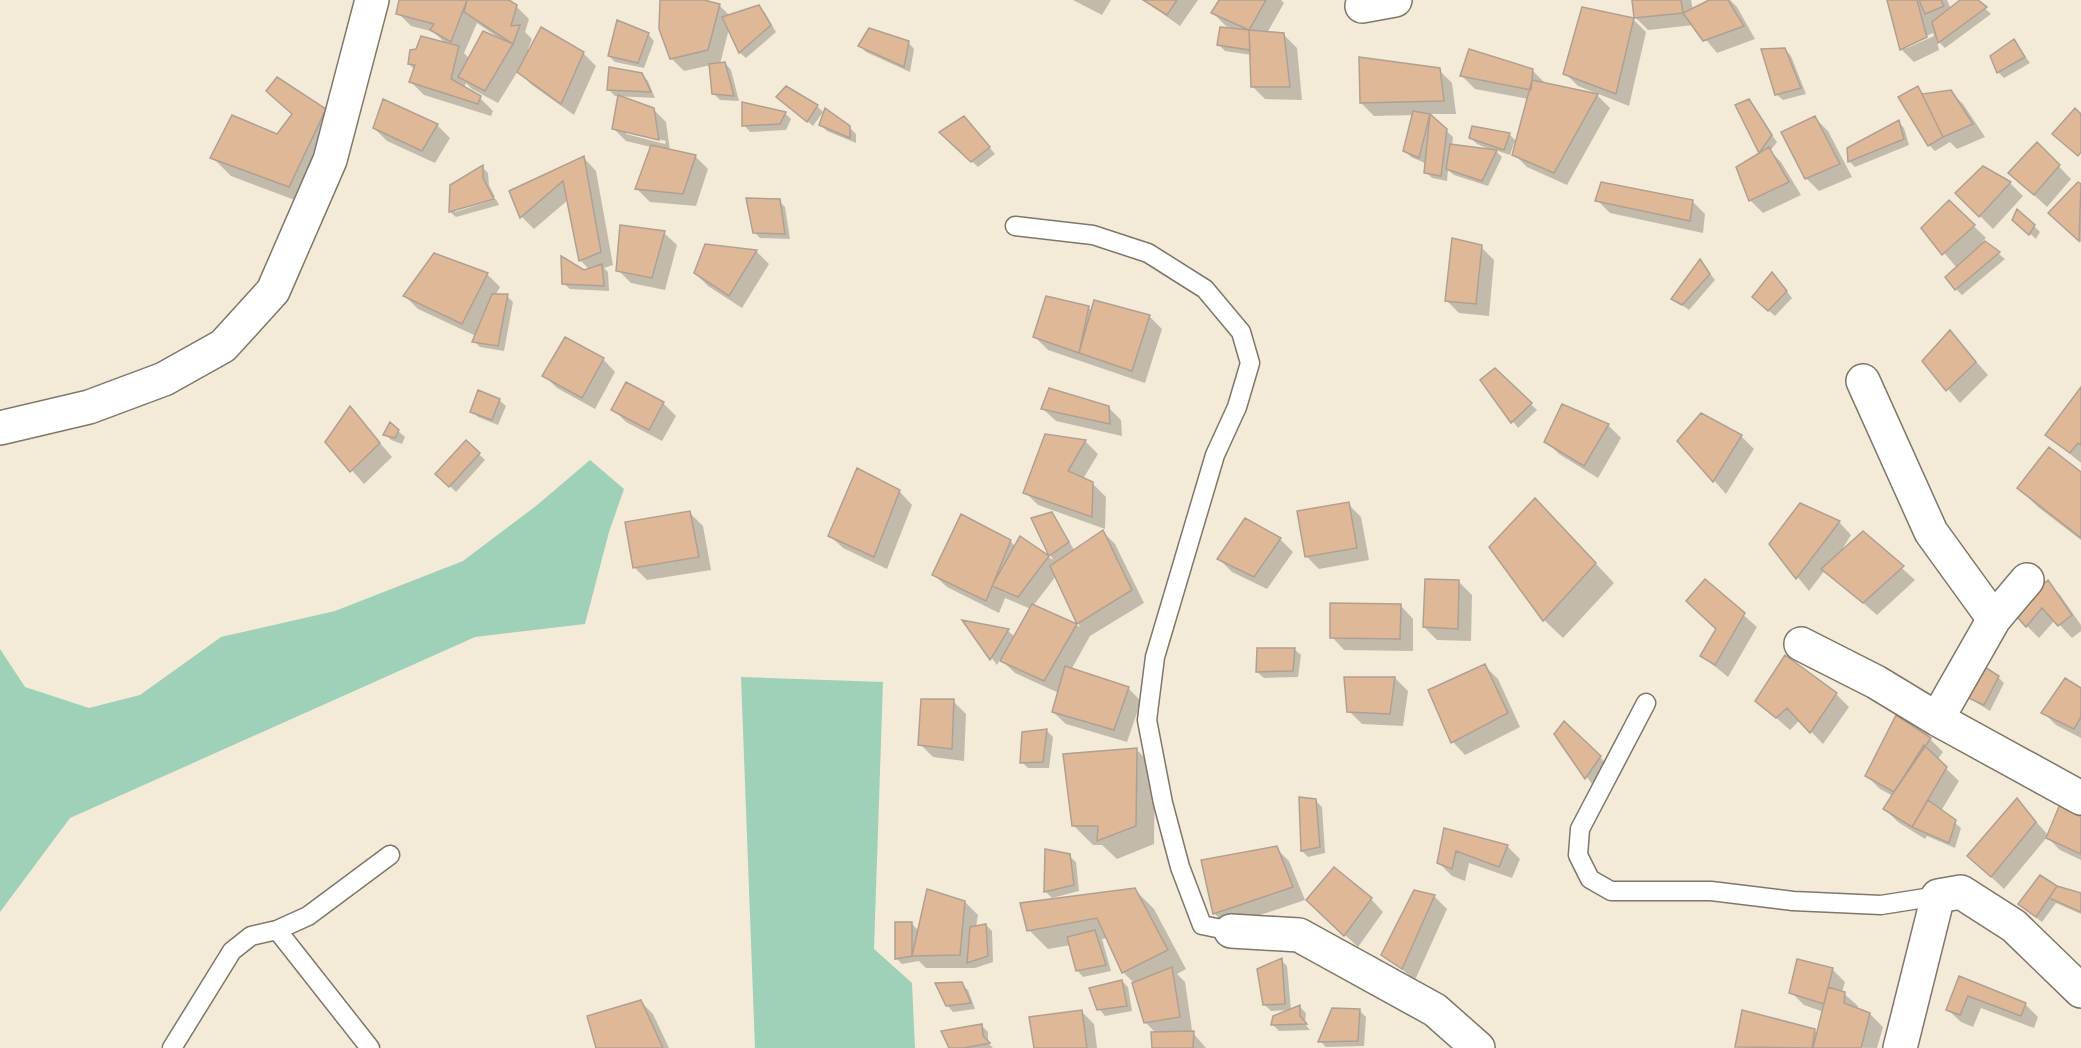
<svg xmlns="http://www.w3.org/2000/svg" width="2081" height="1048" font-family="'DejaVu Sans',sans-serif">
  <style>
    .green { fill: #9fd0b8 }
    .shadow { fill: #0003; fill-rule: evenodd }
    .building { fill: #dfb897; stroke: #b0a093; stroke-width: 1.5 }
    .lines { fill: none; stroke-linecap: round; stroke-linejoin: round }
    .service-casing { stroke: #7f7767; stroke-width: 21 }
    .minor-casing { stroke: #7f7767; stroke-width: 36 }
    .service { stroke: #fff; stroke-width: 18 }
    .minor { stroke: #fff; stroke-width: 33 }
  </style>
  <rect width="100%" height="100%" fill="#f3ead8"/>
  <path class="green" d="M590,460L624,489L609,532L585,624L475,637L70,818L0,912V649L25,687L89,708L140,695L221,637L335,611L463,561L536,506Z
    M741,677L883,682L874,949L912,983L915,1048H755Z"/>
  <path class="shadow" d="M401,0H506L516,6L529,19L525,32L532,39L528,49L583,53L596,66L574,115L532,85L518,71L498,103L472,89L466,83L464,88L480,98L493,111L491,116L424,95L411,82L415,70L409,64L446,44L434,32L411,26L398,13ZM477,23L496,36L470,59L464,53Z
    M662,0H697L719,5L730,16L759,7L765,13L776,32L746,58L740,53L729,29L720,64L725,63L731,70L739,101L720,100L714,94L711,65L684,71L671,58Z
    M1073,0H1111L1102,15Z
    M1143,0H1198L1180,26Z
    M1221,0H1281L1284,3L1267,33L1284,35L1297,48L1302,100L1265,99L1252,86V55L1225,51L1219,45L1235,29L1226,26L1213,13Z
    M1633,0H1691L1693,10L1712,0H1730L1737,7L1755,39L1717,53L1694,25L1648,30L1635,17Z
    M1889,0H1947L1951,9L1962,0H1976L1991,14L1945,48L1936,39L1939,50L1914,62L1901,49ZM1933,33L1934,36L1907,48V44Z
    M1633,19L1646,32L1629,106L1578,86L1565,73Z
    M648,34L654,41L644,68L615,62L609,56Z
    M2014,41L2030,63L2004,78L1998,72L1992,57Z
    M908,42L914,49L910,72L866,52L860,46Z
    M1785,49L1791,56L1806,94L1783,100L1776,94Z
    M1439,70L1452,83L1456,114H1428L1453,137L1452,146L1493,151L1477,144L1471,138L1509,134L1517,142L1529,99L1475,89L1462,76L1532,70L1545,83L1597,95L1610,108L1567,185L1527,167L1514,154L1517,143H1514L1510,155L1495,150L1502,157L1488,186L1454,175L1448,170L1447,181L1432,178L1426,172L1427,164L1411,157L1405,151L1414,115L1374,116L1361,103Z
    M642,75L648,81L655,98L615,96L609,90Z
    M1917,88L1924,94L1950,91L1963,104L1985,137L1957,149L1950,142L1935,151L1929,145Z
    M268,91L325,110L344,129L308,205L231,176L212,157L278,135L293,115Z
    M778,97L817,106L823,112L813,126Z
    M1748,101L1777,142L1770,151L1781,162L1801,195L1763,213L1750,200L1761,153L1737,105Z
    M653,109L666,122L670,151L696,157L708,169L696,206L650,202L637,189L651,147L626,141L613,128ZM626,131L666,141L665,144L626,134Z
    M785,113L791,119L786,130L750,132L744,125Z
    M1815,118L1828,131L1852,177L1819,191L1806,178Z
    M1898,122L1904,128L1909,145L1855,167L1849,161Z
    M970,124L995,154L978,167L941,132Z
    M437,125L450,138L435,163L387,141L374,128Z
    M821,125L849,127L856,134V143L827,131Z
    M2037,144L2071,179L2047,207L2023,185Z
    M584,158L596,171L613,265L604,268L608,272L609,291L570,289L563,283L590,270L580,260L568,200L534,229L522,217L511,192Z
    M482,167L488,173L489,185L495,197L455,209V212L496,199L499,205L456,217L450,212Z
    M1984,168L2010,183L2023,196L1993,229L1957,193Z
    M2078,184L2081,186V242L2062,226Z
    M1597,200L1692,201L1705,214L1703,233L1610,213Z
    M779,201L785,207L790,239L760,238L754,232Z
    M1949,202L1986,238L1983,241L2005,259L1962,295L1956,289L1957,268L1923,228Z
    M2020,225L2034,226L2040,232L2036,239Z
    M664,233L677,245L665,290L631,283L618,270Z
    M706,245L757,252L769,264L742,308L708,286L695,273Z
    M1481,247L1494,260L1489,316L1459,313L1447,301Z
    M1700,261L1715,280L1689,310L1673,299Z
    M487,274L500,287L495,296H507L513,302L504,351L480,347L474,341L476,336L418,309L405,296Z
    M1778,280L1792,298L1775,316L1760,303Z
    M1089,308L1092,311L1149,316L1162,329L1145,383L1048,350L1035,337Z
    M1950,332L1988,375L1960,403L1924,361Z
    M603,359L615,372L595,409L557,388L544,375Z
    M1495,370L1537,410L1518,428L1482,380Z
    M2081,390V463L2047,435Z
    M499,400L506,406L498,425L478,417L472,411Z
    M663,403L676,416L662,441L626,422L613,409Z
    M1563,406L1608,425L1621,438L1598,478L1559,454L1546,441Z
    M1108,407L1121,420L1122,436L1056,421L1043,409Z
    M350,408L392,457L364,484L327,442Z
    M398,431L405,437L402,444L391,440L385,434Z
    M1046,436L1086,442L1098,454L1083,479L1093,484L1106,497L1105,529L1038,505L1025,492Z
    M1741,436L1754,449L1726,494L1679,441Z
    M466,442L485,460L456,492L437,474Z
    M858,470L900,492L912,505L887,569L843,548L830,536Z
    M2081,474V540L2038,507L2019,488Z
    M1348,504L1361,517L1369,560L1319,569L1306,556Z
    M690,513L703,526L711,570L647,580L635,568Z
    M1051,513L1075,551L1103,532L1115,544L1144,603L1090,636L1071,670L1128,688L1141,701L1127,742L1066,724L1053,712L1059,693L1015,673L1000,659L997,665L965,623L1008,631L1015,637L1031,609L1005,598L999,613L947,587L934,575L1010,541L1016,547L1021,538L1053,560L1033,519ZM1056,576L1080,627L1033,606Z
    M1554,519L1614,583L1563,638L1544,620Z
    M1839,522L1851,535L1838,556L1863,533L1915,580L1877,615L1825,570L1809,591L1771,544Z
    M1280,539L1293,552L1267,589L1232,572L1219,559Z
    M1705,581L1757,627L1728,677L1702,656L1717,629Z
    M1459,582L1472,595L1471,641L1437,640L1424,627Z
    M2047,582L2060,595L2081,625V631L2072,638L2055,620L2039,638L2027,626Z
    M1401,606L1413,619V651L1344,650L1332,637Z
    M1294,649L1301,655L1298,677L1264,678L1257,672Z
    M1485,666L1498,679L1520,727L1465,755L1453,742Z
    M1998,677L2004,683L1990,711L1964,695Z
    M1395,678L1408,691L1403,726L1362,724L1349,711Z
    M2081,690V738L2056,725L2043,712Z
    M1836,694L1849,707L1823,744L1800,720L1790,730L1757,701Z
    M953,701L966,714L964,761L933,757L920,744Z
    M1564,724L1606,763L1592,784L1556,734Z
    M1047,731L1053,737L1049,768H1028L1022,762Z
    M1930,739L1943,752L1937,760L1959,781L1941,811L1961,828L1955,848L1927,836L1925,839L1898,822L1885,809L1893,796L1880,789L1867,776Z
    M1136,749L1155,768L1154,844L1117,859L1102,845H1093L1074,826Z
    M1301,799L1316,801L1322,807L1325,853L1308,857L1302,851Z
    M2017,800L2048,835L2081,819V860L2060,850L2047,837L2004,889L1969,856Z
    M1445,830L1507,846L1520,859L1512,878L1469,863L1465,881L1452,876L1439,863Z
    M1276,848L1289,861L1305,900L1227,926L1214,913Z
    M1047,851L1069,856L1076,862L1079,891L1052,898L1046,892Z
    M2041,877L2056,887L2081,895V914L2056,903L2042,922L2026,910Z
    M1135,890L1154,909L1186,969L1177,974L1185,982L1192,1030L1184,1033H1193L1206,1048H1154L1157,1034L1145,1022L1134,983L1123,972L1108,938L1102,939L1111,971L1083,977L1077,970L1071,945L1048,949L1029,930Z
    M1434,896L1447,909L1415,980L1383,954Z
    M1371,899L1383,912L1358,947L1321,913Z
    M965,902L978,915L976,927L986,925L992,931L993,962L975,968H926L919,961L902,964L896,958L911,923L919,931Z
    M1281,960L1287,966L1291,1010L1271,1011L1265,1005Z
    M1832,969L1845,982L1842,992L1858,1006L1857,1010L1870,1014L1883,1027L1877,1048L1736,1046L1814,1030L1818,1034L1824,1012L1804,1005L1791,992Z
    M1959,978L2025,1004L2038,1017L2034,1028L1981,1008L1973,1027L1961,1022L1948,1010Z
    M1122,981L1128,987L1132,1011L1105,1016L1099,1009Z
    M961,984L968,990L975,1009L953,1012L947,1005Z
    M640,1001L653,1014L669,1048H598Z
    M1300,1007L1306,1013L1305,1024L1310,1030L1279,1031L1273,1025Z
    M1081,1011L1094,1024L1097,1048H1035Z
    M1360,1011L1366,1017L1364,1046L1326,1047L1320,1041Z
    M982,1026L988,1032V1043L993,1048H950Z"/>
  <path class="building" d="M399,0H467L451,42L430,30L434,24L396,14Z
    M467,0H509L517,5L511,26L520,25L513,44L464,12Z
    M660,0H704L720,4L708,50L670,59L659,29Z
    M1143,0H1177L1167,15Z
    M1219,0H1266L1249,30L1211,13Z
    M1632,0H1681L1683,13L1634,18Z
    M1709,0H1728L1744,26L1703,41L1683,13Z
    M1887,0H1917L1927,37L1900,50Z
    M1919,0H1941L1944,6L1925,14Z
    M1960,0H1978L1987,7L1938,43L1932,22Z
    M759,5L771,25L739,53L722,17Z
    M1582,7L1634,18L1616,94L1563,74Z
    M617,20L649,33L638,63L608,56Z
    M541,27L584,52L561,104L517,72Z
    M1220,27L1249,30L1250,50L1217,45Z
    M869,28L909,41L904,67L858,46Z
    M1249,30L1284,33L1290,87H1251Z
    M483,31L513,44L485,91L458,77Z
    M421,36L459,46L451,79L481,96L478,104L409,82L415,65L408,64L410,50L416,49Z
    M2014,39L2025,57L1997,73L1990,56Z
    M1785,48L1801,88L1775,95L1761,49Z
    M1469,49L1533,69L1531,90L1460,76Z
    M1359,57L1440,68L1444,101L1360,103Z
    M725,62L734,96L712,94L709,64Z
    M609,67L642,73L651,92L607,90Z
    M277,77L326,109L289,187L210,158L232,115L277,134L292,114L266,91Z
    M1532,80L1598,94L1554,173L1512,155Z
    M786,86L818,105L807,122L776,97Z
    M1918,86L1943,137L1928,146L1898,97Z
    M1951,90L1973,124L1943,137L1922,94Z
    M618,95L654,108L659,140L612,129Z
    M383,99L438,124L422,151L373,128Z
    M1749,99L1772,135L1759,153L1735,105Z
    M742,102L786,112L780,124L742,126Z
    M825,108L850,126V138L819,125Z
    M2075,108L2081,114V152L2078,156L2052,134Z
    M1413,111L1430,114L1419,158L1403,151Z
    M1430,114L1447,129L1441,176L1424,173Z
    M964,116L990,147L971,162L939,132Z
    M1815,116L1840,164L1805,179L1781,132Z
    M1899,120L1904,139L1848,162L1847,148Z
    M1472,126L1510,133L1504,150L1469,138Z
    M2037,142L2060,165L2034,195L2008,173Z
    M1450,144L1497,150L1482,181L1446,169Z
    M651,145L696,155L683,194L635,189Z
    M1769,147L1789,182L1749,201L1736,167Z
    M584,156L601,252L579,261L563,181L520,218L509,191Z
    M483,165V178L494,199L449,212L450,185Z
    M1983,166L2011,182L1979,217L1955,193Z
    M1601,182L1693,200L1690,221L1595,201Z
    M2078,182L2081,184L2079,241L2048,213Z
    M746,198L780,199L785,234L753,233Z
    M1949,200L1975,225L1942,255L1921,228Z
    M2017,209L2035,225L2029,235L2012,220Z
    M620,225L665,231L652,278L616,271Z
    M1452,238L1482,245L1476,304L1445,301Z
    M1985,241L2000,252L1955,290L1945,277Z
    M705,244L757,250L729,296L694,273Z
    M434,253L488,273L462,324L403,296Z
    M561,256L584,270L602,264L604,286L562,284Z
    M1700,259L1710,274L1682,305L1671,299Z
    M1772,272L1787,291L1768,311L1752,297Z
    M492,294H508L498,346L472,342Z
    M1046,296L1089,306L1079,353L1033,337Z
    M1094,300L1150,315L1132,371L1079,353Z
    M1950,330L1976,362L1946,391L1922,361Z
    M565,337L604,358L582,398L542,376Z
    M1495,368L1532,403L1511,423L1480,380Z
    M626,382L664,402L649,430L611,410Z
    M2081,387V445L2078,443L2070,453L2045,435Z
    M1049,388L1109,406L1110,424L1041,409Z
    M478,390L500,399L492,420L470,412Z
    M1562,404L1609,424L1584,466L1544,442Z
    M350,406L380,443L350,472L325,442Z
    M1701,413L1742,435L1713,482L1677,441Z
    M390,422L399,430L395,438L383,435Z
    M1045,434L1086,440L1068,471L1093,482L1092,517L1023,493Z
    M466,440L480,453L449,487L435,474Z
    M2049,447L2081,472V538L2017,488Z
    M857,468L900,490L874,557L828,536Z
    M1535,498L1596,563L1543,621L1489,547Z
    M1349,502L1357,548L1305,557L1297,511Z
    M1800,503L1840,521L1796,579L1769,544Z
    M690,511L699,557L633,568L625,522Z
    M1052,512L1069,542L1049,556L1031,518Z
    M961,514L1011,540L986,601L932,575Z
    M1245,518L1281,538L1254,577L1217,559Z
    M1103,530L1132,590L1077,624L1050,566Z
    M1863,531L1904,566L1863,603L1821,569Z
    M1020,536L1049,556L1018,597L992,586Z
    M1425,579L1459,580L1458,629L1423,627Z
    M1705,579L1745,613L1715,665L1700,656L1716,629L1686,601Z
    M2048,580L2072,615L2058,626L2042,608L2026,627L2012,611Z
    M1330,603L1401,604L1400,639L1330,638Z
    M1032,604L1077,624L1044,681L1000,661Z
    M962,620L1009,629L990,660Z
    M1257,648H1295L1293,671L1256,672Z
    M1785,655L1837,693L1810,733L1787,708L1776,718L1755,701Z
    M1485,664L1508,713L1451,743L1428,690Z
    M1980,664L1999,676L1984,705L1962,695Z
    M1065,666L1129,687L1114,730L1052,712Z
    M1344,677H1395L1390,714L1347,712Z
    M2065,678L2081,688V717L2074,729L2041,713Z
    M921,699H954L952,749L918,745Z
    M1896,715L1931,738L1894,792L1865,776Z
    M1564,721L1601,756L1585,779L1554,734Z
    M1047,729L1043,762L1020,763L1022,732Z
    M1924,745L1947,767L1912,827L1883,809Z
    M1137,748L1136,826L1097,841L1098,826H1072L1063,754Z
    M1299,797L1316,799L1320,847L1301,851Z
    M2017,798L2036,822L1991,877L1967,856Z
    M1928,800L1956,820L1949,843L1912,827Z
    M2060,804L2081,817V854L2046,838Z
    M1444,828L1508,845L1499,867L1456,851L1452,869L1437,863Z
    M1277,846L1293,887L1213,914L1201,860Z
    M1045,849L1070,854L1074,885L1044,892Z
    M1334,867L1372,898L1344,936L1306,900Z
    M2040,875L2057,886L2036,917L2018,904Z
    M2057,886L2081,893V912L2049,898Z
    M1135,888L1168,950L1122,973L1097,918L1027,931L1020,903Z
    M927,889L965,901L960,955L912,956Z
    M1414,890L1435,895L1402,969L1381,955Z
    M895,922H912V956L895,959Z
    M986,924L988,956L967,963L970,927Z
    M1095,930L1106,965L1076,971L1067,937Z
    M1282,958L1285,1004L1263,1005L1257,969Z
    M1797,959L1833,968L1824,1004L1789,993Z
    M1172,967L1180,1017L1144,1023L1132,983Z
    M1959,976L2026,1003L2021,1016L1968,996L1960,1015L1946,1010Z
    M1122,980L1127,1006L1097,1010L1089,988Z
    M962,982L971,1003L946,1006L935,983Z
    M1828,987L1845,992L1844,1003L1870,1013L1861,1048H1813Z
    M641,1000L663,1048H596L587,1016Z
    M1300,1005V1016L1307,1024L1271,1025L1273,1016Z
    M1332,1008L1360,1009L1358,1041L1318,1042Z
    M1082,1010L1087,1048H1034L1029,1017Z
    M1742,1010L1815,1029L1812,1048L1735,1047Z
    M982,1024L983,1036L990,1043L964,1048H949L941,1031Z
    M1194,1031L1193,1048H1152L1151,1032Z"/>
  <g class="lines">
    <defs>
      <path id="service" d="M1015,226L1093,235L1148,253L1205,289L1241,332L1250,363L1237,407L1215,455L1155,657L1147,720L1163,803L1180,867L1202,925L1231,931
        M1646,703L1580,829L1578,855L1590,879L1611,891H1711L1793,901L1881,905L1938,896
        M277,930L308,916L390,855
        M172,1048L232,951L251,936L277,930L370,1048"/>
      <path id="minor" d="M1362,6L1395,0
        M1863,381L1931,532L1994,619
        M0,428L89,407L164,379L223,346L273,291L330,160L372,0
        M1801,644L1876,682L1937,719L2081,798
        M1937,719L1994,619L2027,580
        M1231,931L1299,935L1435,1010L1478,1048
        M1900,1048L1938,896L1961,892L2014,926L2081,991"/>
    </defs>
    <use href="#service" class="service-casing"/>
    <use href="#minor" class="minor-casing"/>
    <use href="#service" class="service"/>
    <use href="#minor" class="minor"/>
  </g>
</svg>
